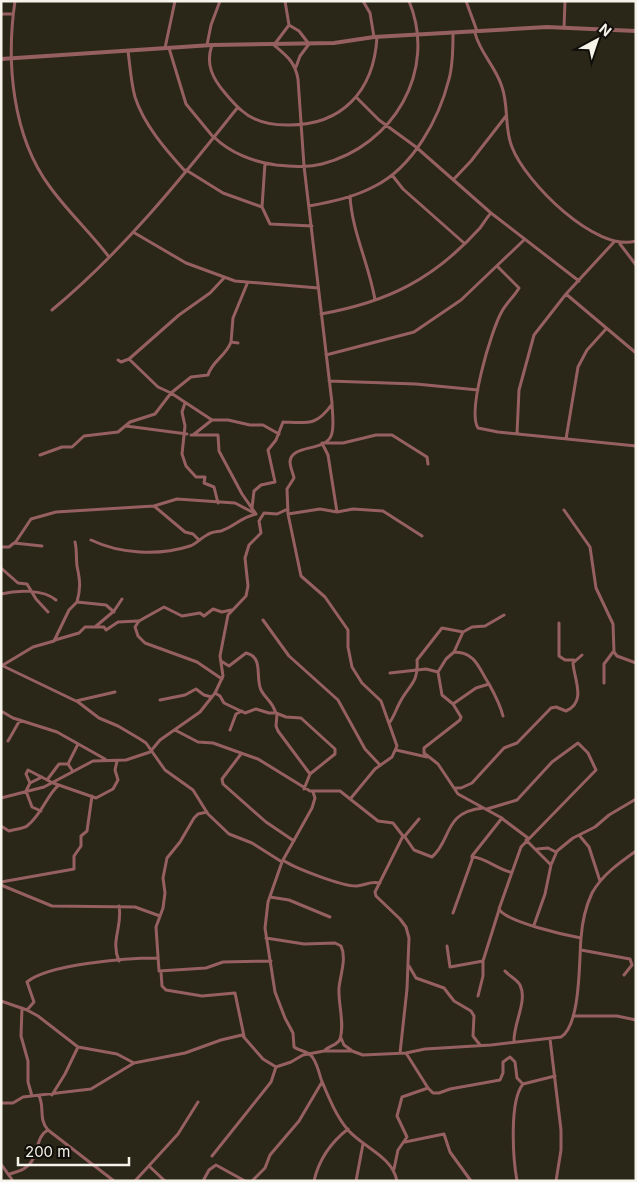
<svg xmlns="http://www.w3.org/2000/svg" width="637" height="1182" font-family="Inter,sans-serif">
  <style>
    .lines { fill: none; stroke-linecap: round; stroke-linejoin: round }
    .minor { stroke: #966061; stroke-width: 3 }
    .tertiary { stroke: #966061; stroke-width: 4 }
  </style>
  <rect width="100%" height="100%" fill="#2a2618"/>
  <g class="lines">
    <path class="minor" d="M15,1C6,62 12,136 50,187C68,212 91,233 109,257
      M285,1L289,25L274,45C287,56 295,62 298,79L304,166L332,403C332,412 335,427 331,436C324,452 291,444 290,462C290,468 293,472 294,478L287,489L288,514L301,576L325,597L348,630V647L352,667L362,683L381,701L397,746L392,757L375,769L351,798
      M363,1L370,13L374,37
      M466,1L477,31
      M1,14H13
      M289,25L299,31L309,44L300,56L296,67
      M564,28L565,1
      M475,33C480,53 496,67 502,87C509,107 504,128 512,147C525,182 596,253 636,241
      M207,45L211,25L220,1
      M212,45C205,64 213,79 225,93C230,99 235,105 241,110C253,121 271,125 287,125C342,126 374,91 377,37
      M165,48L175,1
      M169,48L186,104L214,138
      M128,51C130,66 131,83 135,97C144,125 166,150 185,171
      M356,97L379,120L416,147L491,213L579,281
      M214,137C230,153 254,162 276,165C291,166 307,168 322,164C393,146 438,71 409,1
      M186,170L223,193L262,207L270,224L312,226
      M392,175L403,189L464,243
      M454,179L471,161L506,116
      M350,196C352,232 369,264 375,300
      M309,206C331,202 355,197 375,186C413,167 439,119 449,79C453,65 453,49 453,34
      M262,207L265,163
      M133,232L186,263L235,281L318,288
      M620,244L636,265
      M497,266L519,288C514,297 506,303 501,313C491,332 467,411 478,428L498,432L636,446
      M566,294L636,353
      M52,310C122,252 181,179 238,107
      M321,314C388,302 434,279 480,228C484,223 487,217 491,213
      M231,342L233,318L247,284
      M326,355L414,332L461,300L525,239
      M129,359L179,315L210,293L224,278
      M118,360L121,362L129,359L158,387L171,393L191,377L208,375C212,361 226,356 231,342L238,343
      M329,381L416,384L478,390
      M185,403L182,412L185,426L182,454L186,466L196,477H205L204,483L214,487L218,503
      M126,426L187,434
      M517,434L519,390L534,335L566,294L614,242
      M191,435H218L219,451L242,494L256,514
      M193,435L212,420
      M566,439L578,367L587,350L606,329
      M40,455L62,447H72L84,436L118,432L130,422L155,414L171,393L212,420H228L250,425H263L279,434
      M154,506L177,499L235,503L256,514
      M252,508L254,491L261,485L275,482L268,450L276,440L283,422C308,423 317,426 332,404
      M564,510L590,547L596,588L613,624L614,652L617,656L636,663
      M337,512L328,455L322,443H343L376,435H392L427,457L428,464
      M288,514L320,509L337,512L353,509L383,511L422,536
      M91,540C120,554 159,556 190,546C196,544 201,538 207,535C211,532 216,532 221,531C235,526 240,518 256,514
      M75,542C77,550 76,558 77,566C80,580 81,588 77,602
      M15,543L31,519L56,512L154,506L185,532L193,534L199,540
      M1,547H9L14,543L42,546
      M1,568L18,583L27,584L36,599L48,612
      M1,594C17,590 43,589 56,600
      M263,620L289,656L338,700L365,749L380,765
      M559,623V656L565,660H574
      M95,627L114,611L122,599
      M55,640L79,633L85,627H104L106,630L118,622L138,621
      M454,652L463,632
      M221,661L229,666L246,653C264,657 255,677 261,690C266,700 271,699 276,713L286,717L301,718L335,749V754L310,774L304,789
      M1,665L78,702L99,718L118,726L140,739L146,743L165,770L193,790L208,814L229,834L252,843L282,862L268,902L265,928L275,992L285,1018L293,1033L294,1047C300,1052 308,1050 313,1058C317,1064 319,1072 321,1079C328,1096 336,1116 348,1130C364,1148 392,1156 397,1181
      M3,665L33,647L54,641L69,610L77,602L106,605L114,612
      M438,672L442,695L453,704
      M390,673L426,669L438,672L446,659L454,652C476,652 479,669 489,684C495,695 500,704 503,716
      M222,679L197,662L145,643L138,636L135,627L139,621L164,607L182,616L200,613L204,616L213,609L222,612L231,610
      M604,683V664L613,652
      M489,684L476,688L453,704L461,717L460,720L424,748V753L438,764L458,794L500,817L528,838
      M215,693L220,696L224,703L245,713L256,709L269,713H276
      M160,700L185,695L196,689L204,695L212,697
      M76,701L115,692
      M1,711L13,718L57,732L105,759
      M277,714L276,726L278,731L310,774
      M390,722C394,716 396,710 399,704C408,685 419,684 417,660L442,628L463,632L472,627L485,626L504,615
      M175,730L198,742L213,743L258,759L310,791H340L378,821L393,823L403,836L375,892L376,896L400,919L406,927L409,938L407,989L400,1053
      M230,730L236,714L242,711
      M8,741L20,720
      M396,750L427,757
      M241,754L222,779L223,784L266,822L294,841
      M72,770L68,764L78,744
      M47,780L59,764H68
      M30,783L42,777
      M454,788H461L472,783L504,748L517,743L551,708L556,707L566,711C587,702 574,679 573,663L582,655
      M1,798L44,787L93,761L126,760L150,752L160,740L200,712L215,693L223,676L220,656L228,615L246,596L248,586L245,558L249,545L261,533L259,521L264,513L277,514L288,509
      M487,809L517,800L552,762L578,743L588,753L596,770L521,847L499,909C506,922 565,935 581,938
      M41,811L32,807L26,791L30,783L26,774L28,770L53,783L96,798L113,789L118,780L115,770L117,761
      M207,812L198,814L194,818L180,842L167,858L163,878L165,893L163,908L156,927L159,971L206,968L223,962L271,961
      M1,826L9,831C14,829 23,829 27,826C42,815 47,794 59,785
      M579,835L589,847L600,881
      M404,837L419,819
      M405,837L414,850L432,857C452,840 443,812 483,808
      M526,840L551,865
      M537,849L548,848L556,852
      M472,858V856L502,818
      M283,860C294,868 344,887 357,886C367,885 369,881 380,883
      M283,860L312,808L315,798L313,792
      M1,882L74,869V856L81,846V836L87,831L92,796
      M1,885L52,906L135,907L160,916
      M270,897L289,900L330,917
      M453,913L473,857C483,857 498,869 510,872
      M534,925L545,894L551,865L557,851L573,838L595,827L609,815L636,799
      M266,938L304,944L335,943L341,946C347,958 340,976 339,988C338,1004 345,1024 340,1039C338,1045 329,1046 325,1050
      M447,946L450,967L483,961L499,910
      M581,950L630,959L632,965L624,975
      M119,961C110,940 123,927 119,906
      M409,966L416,978L444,988L454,1001L471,1011L474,1016L473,1036L480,1045
      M505,971C509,976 517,979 520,985C528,1001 513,1024 514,1042
      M161,972L162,986L166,990L202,996L235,993L244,1036
      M478,996L483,976V961
      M1,1001L27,1010L38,1016L78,1047L117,1054L134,1063
      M22,1008L21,1036L28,1061V1082L32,1096
      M27,1010L34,1002L27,982C48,964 128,958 157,958
      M573,1016H617L636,1020
      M341,1038L344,1045L351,1050
      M550,1039L561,1130V1150L556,1181
      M428,1088L433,1093H439L450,1089L500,1080L503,1073V1062L510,1057L515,1062L517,1078L523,1084
      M52,1095L65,1074L78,1047
      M39,1096C45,1107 38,1119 48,1130L114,1181
      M1,1103H13L23,1097L91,1089L134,1063L185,1053L221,1040L242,1035L263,1059L276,1067L291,1062L303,1055L324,1051H352L363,1055L406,1053L425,1049L491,1045L561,1037C581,1025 579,959 581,938C582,924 586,906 592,893C602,875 619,863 636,851
      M405,1142L444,1134L450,1152L471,1181
      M212,1156L271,1082L276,1067
      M1,1164L13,1181
      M149,1166L165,1181
      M394,1169L398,1150L407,1137L397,1116L402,1097L428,1088L406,1053
      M10,1174C15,1172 21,1171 25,1168C40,1159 34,1137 48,1130
      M135,1181L178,1134L198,1102
      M203,1181L209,1170L216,1165L245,1181
      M252,1181L265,1168L270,1155L299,1121L322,1082
      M314,1181C319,1159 330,1143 348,1129
      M356,1181L363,1144
      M517,1181C513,1159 509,1101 523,1084L555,1076"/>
    <path class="tertiary" d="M1,59L212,45L334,43L374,37L547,27L636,31"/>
  </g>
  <rect width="637" height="1182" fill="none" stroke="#f5f3ea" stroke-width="5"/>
  <g transform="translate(597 40) rotate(40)" stroke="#110f09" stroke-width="4" paint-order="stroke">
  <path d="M0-4L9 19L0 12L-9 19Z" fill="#f5f3ea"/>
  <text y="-8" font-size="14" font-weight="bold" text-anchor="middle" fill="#f5f3ea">N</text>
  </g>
  <path d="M18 1157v8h111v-8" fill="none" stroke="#f5f3ea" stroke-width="2.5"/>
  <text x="25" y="1157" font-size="15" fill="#f5f3ea" stroke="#110f09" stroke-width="4" paint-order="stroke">200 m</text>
</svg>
